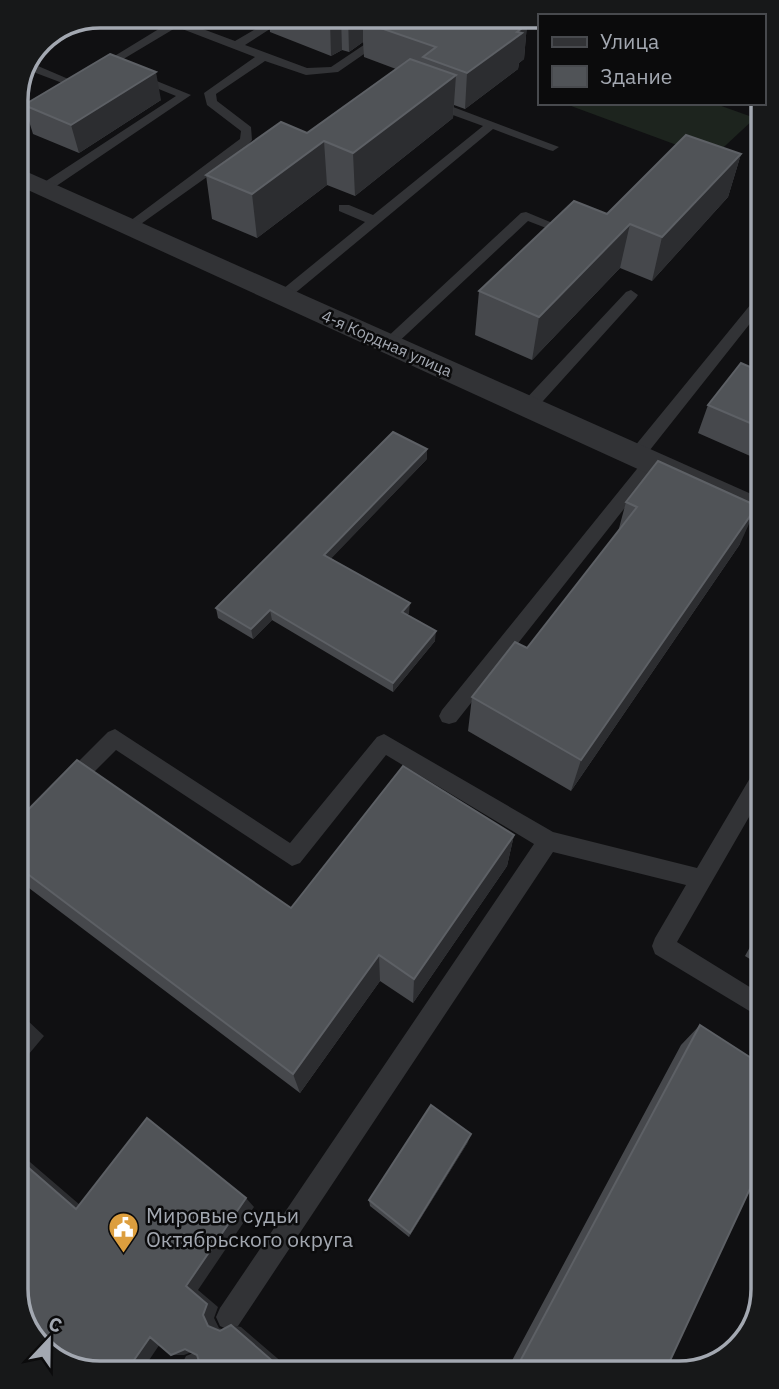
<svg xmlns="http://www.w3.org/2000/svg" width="779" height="1389" font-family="'IBM Plex Sans',sans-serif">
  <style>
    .green { fill: #1d241e }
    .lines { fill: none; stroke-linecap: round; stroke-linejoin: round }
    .service { fill: #323336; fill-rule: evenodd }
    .minor { fill: #323336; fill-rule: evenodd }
    .wall { fill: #46484c }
    .shaded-wall { fill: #2c2d30 }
    .building { fill: #505357; stroke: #5d6065; stroke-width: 2 }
    .labels { text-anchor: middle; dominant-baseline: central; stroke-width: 5; stroke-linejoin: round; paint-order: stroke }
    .far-street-label { font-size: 16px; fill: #a3a8b1; stroke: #0b0b0c }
    .near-poi-label { font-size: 21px; fill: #a3a8b1; stroke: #0b0b0c; text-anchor: start }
    .rim { fill: none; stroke: #a3a8b1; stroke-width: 3.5 }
  </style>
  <rect width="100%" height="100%" fill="#101012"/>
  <path class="green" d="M563,103H713L755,118L712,158Z"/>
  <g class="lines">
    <path class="service" d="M180,16H192L184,22L235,41L278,16H290L245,45L307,68L331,67L407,16H419L338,72L306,75L265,61L216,94L217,101L251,127L252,140L242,152L131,231L126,230V224L240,139L241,131L207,105L204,93L255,57L177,27L100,73L90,71Z
      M529,16H539V20L530,18Z
      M31,63L80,84L16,123V114L65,84L28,70Z
      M129,73H137L191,95L49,191L33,188V182L43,183L176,96L129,77Z
      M432,99L559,147L553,151L549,150L493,129L288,299H278L276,296L278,293L365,222L339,211V205H349L373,215L483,126L428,106L426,103Z
      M526,212L579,234L572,238L528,221L393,347H383L381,344L383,341L521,213Z
      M631,290L638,295L636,298L534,411H522L520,407L522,403L626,292Z
      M756,302V316L642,460H630L628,456L630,452L751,304Z
      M651,457L657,459L659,463L657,467L456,722L449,724L442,722L439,716L442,710L645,459Z
      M115,729L290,843L377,737L384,734L553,832L697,868L753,773L760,770V798L677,942L761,994V1018L655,954L652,946L655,938L686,885L553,852L238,1326L229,1330L220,1326L216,1317L220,1308L534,844L386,755L300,863L292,866L116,750L75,791L68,794L61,791L58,785L61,779L108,732Z
      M196,1352L206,1356L210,1366L207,1372H178L186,1356Z"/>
    <path class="minor" d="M16,167L758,497V524L17,185Z"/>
  </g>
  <path class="wall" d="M226,16H503L527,24L524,59L519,63L518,69L465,109L454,105L453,118L355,196L327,185L257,238L212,219L206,175L307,133L396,69L364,57L363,42L349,52L342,50L331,56L270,32L269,18L255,26Z
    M161,100L79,153L33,134L24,105Z
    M741,154L728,197L652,281L620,268L532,360L475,335L479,291L607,214Z
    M757,359V459L698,433L708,405L750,367Z
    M427,459L331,558L409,613L407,615L435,641L393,692L272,620L253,639L218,618L216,608Z
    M626,502L740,544L571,791L468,731L472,697L527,648L618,532Z
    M21,817L291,908L514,835L507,866L413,1003L380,981L300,1093L21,882Z
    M761,927V966L745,956Z
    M700,1025L668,1365L508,1368L681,1045Z
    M468,1142L409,1237L370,1206L369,1200Z"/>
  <path class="shaded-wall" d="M254,16H268L269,18L255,26Z
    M338,16H341L342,50L331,56L330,21Z
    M348,16H403L363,22V42L349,52Z
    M527,24L524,59L519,63L518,69L465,109L467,73Z
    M156,72L161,100L79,153L71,125Z
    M456,75L453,118L355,196L353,153Z
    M324,141L327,185L257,238L252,194Z
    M741,154L728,197L652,281L662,237Z
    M630,224L620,268L532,360L539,317Z
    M427,449V459L325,565L324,555Z
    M757,506L740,544L571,791L581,760Z
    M410,603L409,613L401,622L402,612Z
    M270,610L272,620L253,639L251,629Z
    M436,631L435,641L393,692V683Z
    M514,835L507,866L413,1003L414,979Z
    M379,955L380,981L300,1093L293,1074Z
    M26,1019L44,1036L23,1061L22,1023Z
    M471,1134L468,1142L409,1237L410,1233Z
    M23,1156L94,1217L76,1209L23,1163Z
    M246,1198L254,1207L198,1290L218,1307L214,1318L219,1328L230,1332L220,1331L208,1326L186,1286Z
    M231,1325L241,1327L291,1370L284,1371Z
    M150,1337L164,1338L141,1372L125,1373Z
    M185,1349L197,1350L184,1355H171Z"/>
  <path class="building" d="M317,16H338L330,21Z
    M372,16H503L527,24L517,32L522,33L467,73L423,57L436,47L363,22Z
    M110,54L156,72L71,125L24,105Z
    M410,59L456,75L353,153L324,141L252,194L206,175L281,122L307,133Z
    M686,135L741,154L662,237L630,224L539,317L479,291L574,201L607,214Z
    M757,359V426L708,405L741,363L750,367Z
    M393,432L427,449L324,555L410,603L402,612L436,631L393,683L270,610L251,629L216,608Z
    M658,461L757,506L581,760L472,697L515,642L527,648L637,507L626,502Z
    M77,760L291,908L403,766L514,835L414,979L379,955L293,1074L21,869V817Z
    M700,1025L762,1065V1163L668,1365L517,1367Z
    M431,1105L471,1134L410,1233L369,1200Z
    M147,1118L246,1198L186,1286L207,1304L203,1315L208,1326L220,1331L231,1325L284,1371L197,1372L201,1368L197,1355L185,1349L171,1355L150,1337L125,1373H95L53,1359L24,1326L23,1163L76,1209Z"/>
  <defs>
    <symbol id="civic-pin" viewBox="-11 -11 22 30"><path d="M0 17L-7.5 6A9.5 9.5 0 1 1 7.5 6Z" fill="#dc9e3e" stroke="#0b0b0c"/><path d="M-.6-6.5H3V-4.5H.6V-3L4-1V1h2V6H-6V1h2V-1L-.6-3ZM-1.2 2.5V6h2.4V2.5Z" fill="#fff"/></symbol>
  </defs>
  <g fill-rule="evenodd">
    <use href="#civic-pin" x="106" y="1210" width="35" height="47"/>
  </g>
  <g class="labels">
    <g class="far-street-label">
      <text transform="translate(387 343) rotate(24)">4-я Кордная улица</text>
    </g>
    <g class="near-poi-label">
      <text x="146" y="1215">Мировые судьи<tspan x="146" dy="24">Октябрьского округа</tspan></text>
    </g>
  </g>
  <path d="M0 0H779V1389H0ZM100 28H679A72 72 0 0 1 751 100V1289A72 72 0 0 1 679 1361H100A72 72 0 0 1 28 1289V100A72 72 0 0 1 100 28Z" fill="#171819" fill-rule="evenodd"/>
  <path class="rim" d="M100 28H679A72 72 0 0 1 751 100V1289A72 72 0 0 1 679 1361H100A72 72 0 0 1 28 1289V100A72 72 0 0 1 100 28Z"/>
  <rect x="538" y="14" width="228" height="91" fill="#0b0b0c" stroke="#484a4e" stroke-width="2"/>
  <rect x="552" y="37" width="35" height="10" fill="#323336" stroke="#484a4e" stroke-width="2"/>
  <text x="600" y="49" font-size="21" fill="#a3a8b1">Улица</text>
  <rect x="552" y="66" width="35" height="21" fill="#505357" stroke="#484a4e" stroke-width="2"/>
  <text x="600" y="84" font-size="21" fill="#a3a8b1">Здание</text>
  <g transform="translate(49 1340) rotate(22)" stroke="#0b0b0c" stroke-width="5" paint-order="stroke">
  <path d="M0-5L12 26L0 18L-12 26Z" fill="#a3a8b1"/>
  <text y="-10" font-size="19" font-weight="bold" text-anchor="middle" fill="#a3a8b1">С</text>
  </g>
</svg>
